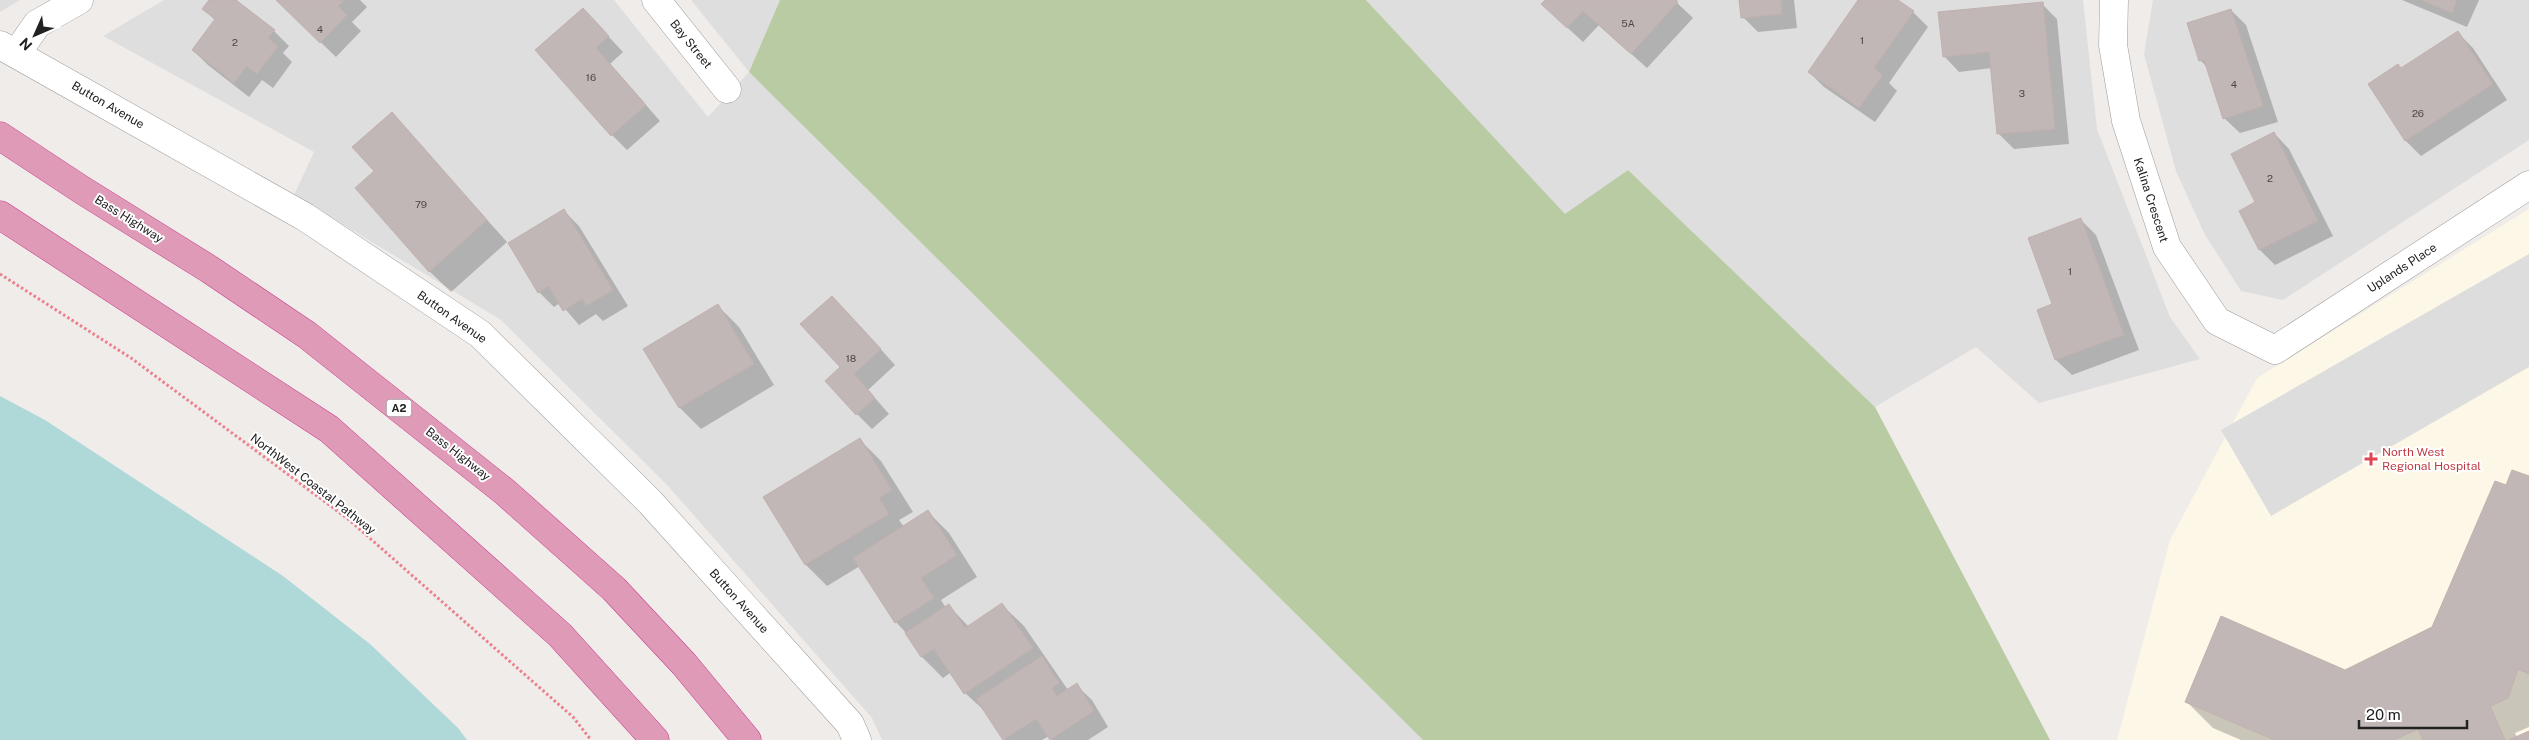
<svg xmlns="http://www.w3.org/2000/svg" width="2529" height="740" font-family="'Public Sans',sans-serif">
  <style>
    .residential { fill: #dfdedf }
    .education { fill: #fcf7e6 }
    .forest { fill: #b8cba2 }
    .parking { fill: #ddd }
    .water { fill: #afd9d9 }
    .shadow { fill: #0003 }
    .building { fill: #c1b7b6; stroke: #c1b1ad }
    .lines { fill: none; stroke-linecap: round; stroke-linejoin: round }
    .minor-casing { stroke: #9e9e9e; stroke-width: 29 }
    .highway-casing { stroke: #c93c8d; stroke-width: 29 }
    .path { stroke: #ec7f8d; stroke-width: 3; stroke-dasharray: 2.5 2.5; stroke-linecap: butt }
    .minor { stroke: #fff; stroke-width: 28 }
    .highway { stroke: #df9ab7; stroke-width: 28 }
    .health-dot { fill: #e0444e; stroke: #fff; stroke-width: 2 }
    .labels { text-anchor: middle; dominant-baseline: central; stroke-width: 4; stroke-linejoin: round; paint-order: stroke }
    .number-label { font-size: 10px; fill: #494646 }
    .shield { fill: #fff; stroke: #646464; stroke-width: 1 }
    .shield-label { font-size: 11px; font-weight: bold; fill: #212121 }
    .street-label { font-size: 12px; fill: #212121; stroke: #fff }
    .health-label { font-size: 12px; fill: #be3a42; stroke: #fff; text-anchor: start }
  </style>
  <rect width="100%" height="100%" fill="#f0ece9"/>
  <path class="residential" d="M0,0H20L0,12Z
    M164,0H614L708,117L749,72L691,0H780L749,72L1423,740H882L872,718L668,486L501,320L294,195L314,152L103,36Z
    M1366,0H2083L2097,129L2170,317L2200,359L2039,403L1976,347L1875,407L1628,170L1565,215Z
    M2153,0H2529V140L2283,300L2241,291L2205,235L2176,171L2144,54Z"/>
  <path class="education" d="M2529,209V740H2117L2170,540L2257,378Z"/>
  <path class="forest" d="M780,0H1366L1565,214L1628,170L1875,407L2050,740H1423L749,72Z"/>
  <path class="parking" d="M2529,254V367L2271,516L2221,430Z"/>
  <path class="water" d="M0,396L45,420L283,576L370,644L458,728L467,740H0Z"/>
  <path class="shadow" d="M211,0H234L274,31L289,46L283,53L292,62L273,88L262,80L249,97L208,65L193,50L216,21L204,9Z
    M277,0H360L367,7L352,22L361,31L336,57Z
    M1546,0H1674L1693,18L1647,68L1599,25L1583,42L1558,19Z
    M1741,0H1794L1797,28L1758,32L1743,17Z
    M1859,0H1895L1913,12L1928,27L1889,83L1897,91L1875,122L1824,87L1809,72Z
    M2402,0H2479L2467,27Z
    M2042,4L2057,19L2069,144L2014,149L1999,134L1992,68L1959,72L1944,56Z
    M583,9L623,52L610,64L660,121L627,150L612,135Z
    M2231,10L2246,25L2278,122L2240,133L2224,118L2208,68L2200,60Z
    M2458,33L2473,48L2507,100L2421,156L2406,141L2369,84L2401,69Z
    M392,114L507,242L451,292L429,271Z
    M2274,133L2289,149L2333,236L2275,265L2260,250L2241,211L2257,203Z
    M564,211L579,226L628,306L603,321L596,314L579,325L560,303L554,307L539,292Z
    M2081,220L2096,235L2139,350L2072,375L2056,360L2038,311L2054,305Z
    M718,306L739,327L774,385L701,429L680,408L644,349Z
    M847,312L895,365L868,390L889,414L872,429L857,414L842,367Z
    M860,440L881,461L913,512L899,520L904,527L928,512L949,533L977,577L941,600L946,608L949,606L969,627L1002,605L1024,626L1068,690L1076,685L1092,700L1108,727L1088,740H1052L1049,736L1042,740H1005L987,713L965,693L950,673L943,678L922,657L906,633L896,622L860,566L827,586L806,565L765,498Z
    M2529,477V727L2515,733L2517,737L2529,732V740H2241L2213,728L2187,702L2345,672L2433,628L2506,486Z"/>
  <path class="building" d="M209,0H236L275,30L268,38L278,46L257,74L247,66L234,83L192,50L215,19L202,9Z
    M276,0H344L338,6L347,15L320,43Z
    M1545,0H1676L1678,2L1631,54L1583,11L1567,28L1541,4Z
    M1739,0H1781L1782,14L1741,18Z
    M1858,0H1898L1914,11L1874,68L1883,75L1859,108L1808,72Z
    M2421,0H2457L2452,13Z
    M2043,2L2055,129L1997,134L1989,52L1943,57L1938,12Z
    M583,8L609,36L596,48L646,105L611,136L535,50Z
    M2231,9L2263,106L2223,119L2204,60L2199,61L2187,23Z
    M2458,31L2493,84L2405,141L2368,84L2398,64L2401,68Z
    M392,112L487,220L429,272L355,188L374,171L352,147Z
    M2274,132L2318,221L2259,250L2239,211L2255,202L2231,154Z
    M564,209L613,290L586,306L582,299L563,311L548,286L538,293L508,243Z
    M2081,218L2124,335L2055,360L2037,310L2052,304L2028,238Z
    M832,296L881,349L854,374L875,398L856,415L825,381L840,367L800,324Z
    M718,304L754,364L679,408L643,349Z
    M860,438L892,490L879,498L889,514L805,565L763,497Z
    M2512,470L2529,476V674L2518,669L2508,698L2490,706L2505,740H2423L2418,729L2394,740H2275L2185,702L2221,616L2345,670L2432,627L2495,481L2506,485Z
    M928,510L957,555L921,578L934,598L895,623L853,558Z
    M1002,603L1033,648L964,694L934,649L921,657L905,633L949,604L965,628Z
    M1042,656L1059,683L1052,688L1057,696L1077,683L1094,711L1050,740L1036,719L1003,740L976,699Z
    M2529,731V740H2509Z"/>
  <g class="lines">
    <defs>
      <path id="minor" d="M656,0L727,89
        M2114,0L2113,45L2126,121L2167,247L2217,321L2275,350L2529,185
        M0,45L305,217L480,334L650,502L850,724L857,740
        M17,53L37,24L79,0"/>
      <path id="highway" d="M0,136L82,190L209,269L307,335L505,492L614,589L684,664L747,740
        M0,215L329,429L560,635L655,740"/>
    </defs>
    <use href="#minor" class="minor-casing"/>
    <use href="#highway" class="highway-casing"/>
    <path class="path" d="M0,274L131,358L348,519L573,717L591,740"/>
    <use href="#minor" class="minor"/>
    <use href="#highway" class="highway"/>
  </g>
  <path class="health-dot" d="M2368.5 451.5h5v5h5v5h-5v5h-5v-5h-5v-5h5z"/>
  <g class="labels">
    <g class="number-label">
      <text x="1628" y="23">5A</text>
      <text x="320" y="29">4</text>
      <text x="1862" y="40">1</text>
      <text x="235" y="42">2</text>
      <text x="591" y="77">16</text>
      <text x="2234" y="84">4</text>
      <text x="2022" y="93">3</text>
      <text x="2418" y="113">26</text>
      <text x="2270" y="178">2</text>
      <text x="421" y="204">79</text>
      <text x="2070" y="271">1</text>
      <text x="851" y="358">18</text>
    </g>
    <rect class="shield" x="386.5" y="399.5" width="25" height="17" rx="4"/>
    <g class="shield-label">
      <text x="399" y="408">A2</text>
    </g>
    <g class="street-label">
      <text transform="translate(691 44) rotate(51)">Bay Street</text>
      <text transform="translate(108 105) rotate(30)">Button Avenue</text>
      <text transform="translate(2151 200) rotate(72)">Kalina Crescent</text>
      <text transform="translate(129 219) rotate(32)">Bass Highway</text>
      <text transform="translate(2402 268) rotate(-33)">Uplands Place</text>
      <text transform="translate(452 317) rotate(35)">Button Avenue</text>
      <text transform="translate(458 454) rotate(38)">Bass Highway</text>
      <text transform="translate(313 484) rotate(38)">NorthWest Coastal Pathway</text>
      <text transform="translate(739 601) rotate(48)">Button Avenue</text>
    </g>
    <g class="health-label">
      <text x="2382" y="452">North West<tspan x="2382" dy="14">Regional Hospital</tspan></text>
    </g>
  </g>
  <g transform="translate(35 35) rotate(225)" stroke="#ffffff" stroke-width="4" paint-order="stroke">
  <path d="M0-4L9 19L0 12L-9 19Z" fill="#212121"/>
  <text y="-8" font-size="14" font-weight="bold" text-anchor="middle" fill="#212121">N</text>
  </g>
  <path d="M2359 720v8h108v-8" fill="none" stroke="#212121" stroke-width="2.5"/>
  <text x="2366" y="720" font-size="15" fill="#212121" stroke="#ffffff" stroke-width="4" paint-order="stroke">20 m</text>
</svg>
